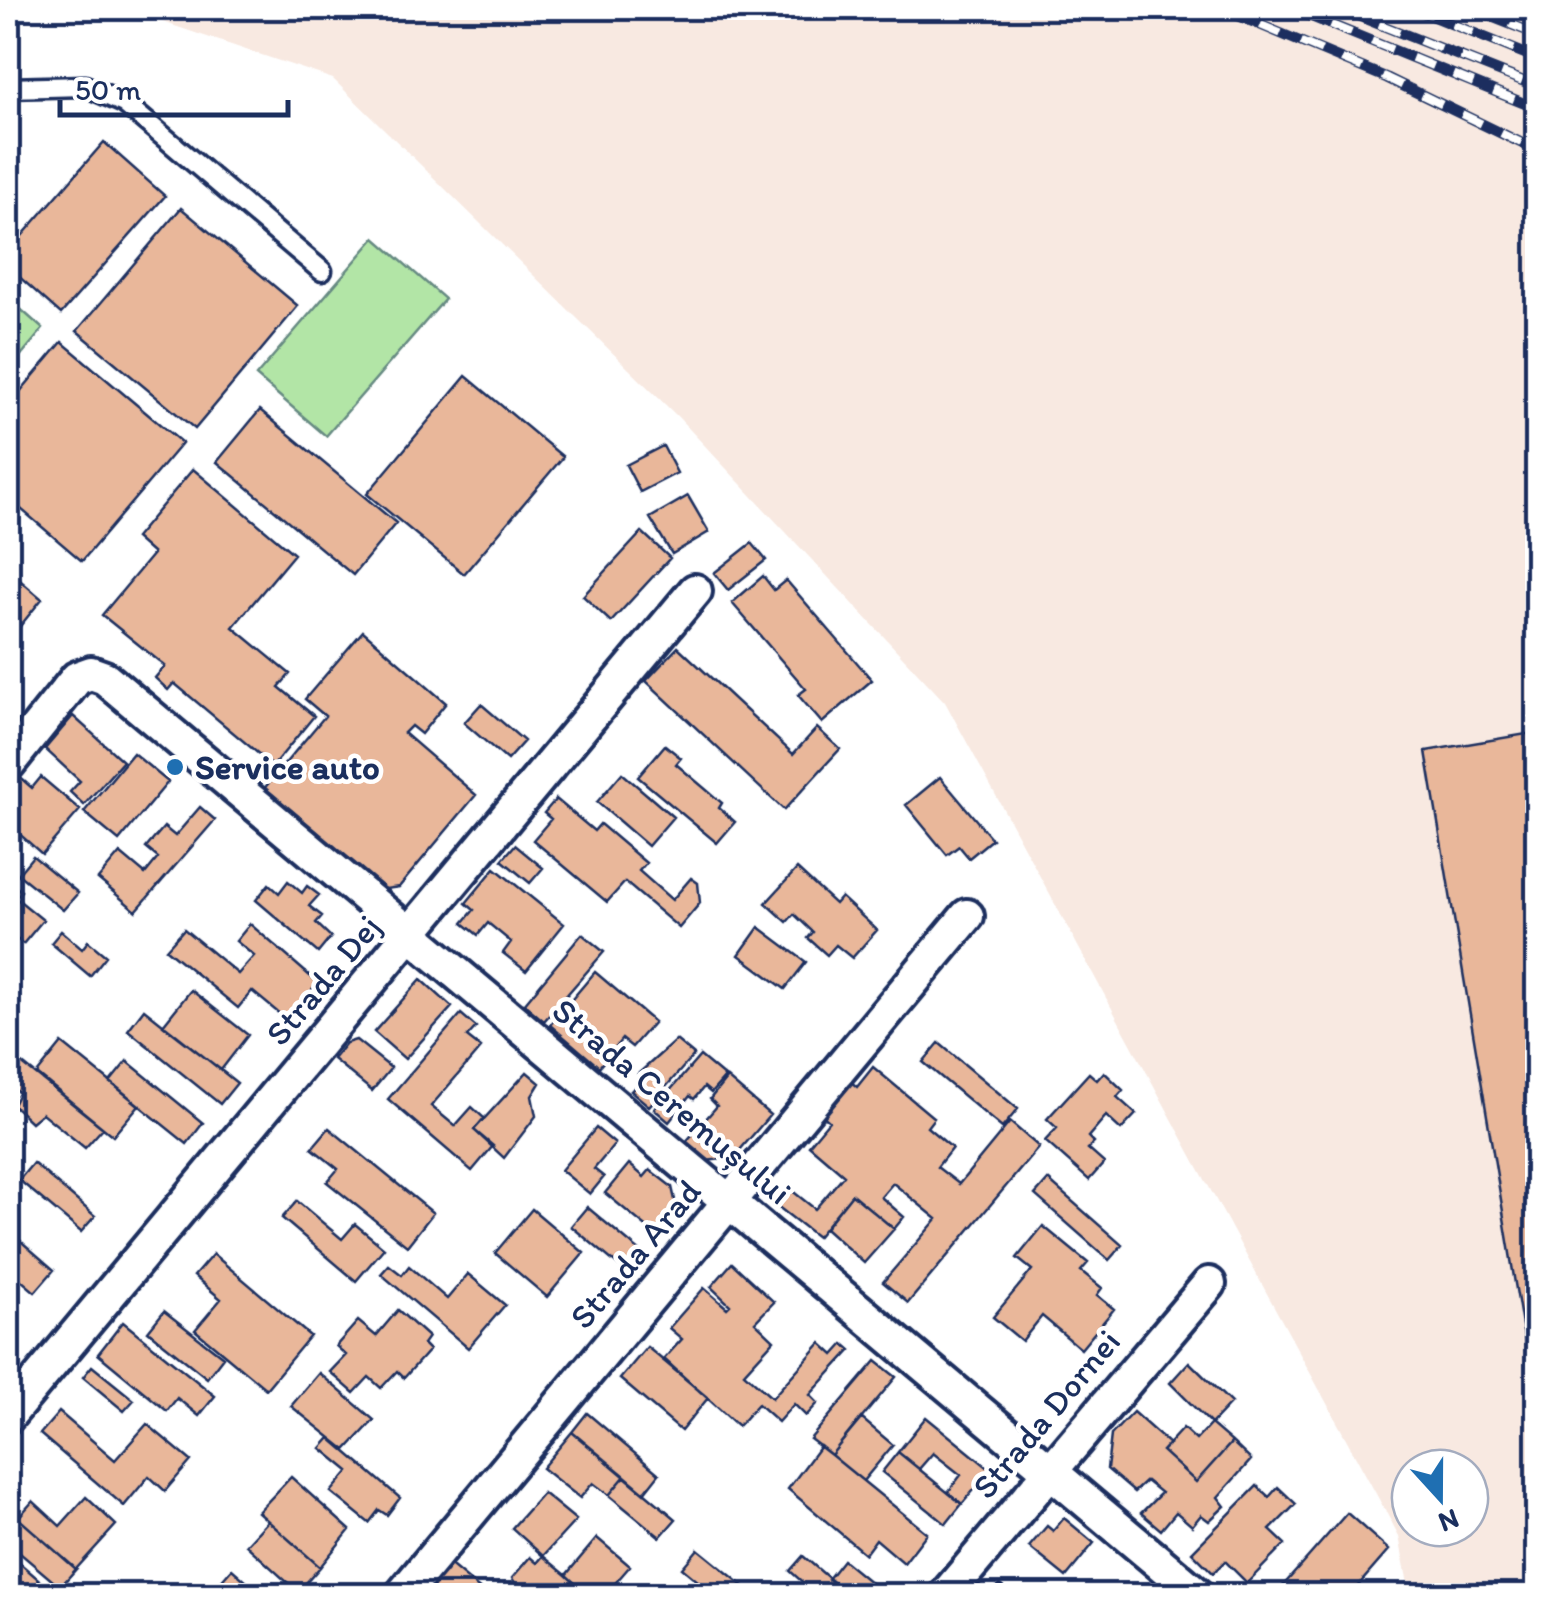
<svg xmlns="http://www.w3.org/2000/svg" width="1545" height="1603" font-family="Itim,sans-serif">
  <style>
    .built { fill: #f8e9e1; fill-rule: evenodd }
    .green { fill: #b2e5a6; stroke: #668a82; stroke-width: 2.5 }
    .building { fill: #e9b79a; stroke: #1b2f5e; stroke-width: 2.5 }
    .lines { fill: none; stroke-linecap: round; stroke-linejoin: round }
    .service-casing { stroke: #1b2f5e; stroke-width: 25 }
    .minor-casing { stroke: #1b2f5e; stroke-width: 40 }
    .service { stroke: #fff; stroke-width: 18 }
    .minor { stroke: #fff; stroke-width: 32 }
    .rail-casing { stroke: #1b2f5e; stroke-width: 11 }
    .rail { stroke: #fff; stroke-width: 8; stroke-dasharray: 22; stroke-linecap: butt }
    .poi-dot { fill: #1f6fb2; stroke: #fff; stroke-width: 4 }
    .labels { text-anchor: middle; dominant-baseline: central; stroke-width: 9; stroke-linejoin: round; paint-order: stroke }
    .poi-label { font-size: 35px; font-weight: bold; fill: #1b2f5e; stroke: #fff; text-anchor: start }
    .street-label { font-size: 35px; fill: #1b2f5e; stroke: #fff }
  </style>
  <rect width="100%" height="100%" fill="#fff"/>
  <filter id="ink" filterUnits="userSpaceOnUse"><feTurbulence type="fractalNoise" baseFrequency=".01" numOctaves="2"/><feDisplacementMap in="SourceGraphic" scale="20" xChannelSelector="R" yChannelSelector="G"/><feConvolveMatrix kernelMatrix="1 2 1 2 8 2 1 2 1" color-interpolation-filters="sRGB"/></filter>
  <g filter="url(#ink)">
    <path class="built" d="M121,8H1537V1595H1410L1399,1536L945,702L678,417L333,79ZM1410,1468H1470V1528H1410Z"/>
    <path class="green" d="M375,238L445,299L326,436L256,376Z
      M8,298L43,329L8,371Z"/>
    <path class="building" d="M104,142L165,196L61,314L8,267V252Z
      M181,208L298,306L195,429L77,331Z
      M62,342L182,443L82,561L8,498V406Z
      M466,376L563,457L464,574L367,494Z
      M260,410L396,523L353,575L217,462Z
      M663,446L677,473L640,492L626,465Z
      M193,469L294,554L233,627L290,674L279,687L314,716L273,766L174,683L168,690L155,678L165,666L102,615L153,554L135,538Z
      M688,496L709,532L672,554L650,518Z
      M642,532L670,558L611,622L583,596Z
      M752,543L766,560L728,590L714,573Z
      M8,570L42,599L8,641Z
      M763,576L774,590L786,580L872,680L822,723L798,695L806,689L732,603Z
      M363,631L446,703L421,734L411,726L404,733L476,795L399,887L379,890L262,791L325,716L305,699Z
      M678,647L793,754L817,728L840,749L784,810L646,681Z
      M481,704L524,741L507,760L464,723Z
      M73,716L123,761L84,805L70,792L80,781L45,749Z
      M1538,732V1421L1426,751Z
      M665,745L681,758L676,764L722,803L719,808L735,822L717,843L638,777Z
      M133,753L168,782L119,841L84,812Z
      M622,773L673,817L648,846L597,802Z
      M16,774L32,788L41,777L80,810L42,854L8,824V785Z
      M940,777L992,839L969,858L959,846L947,855L906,805Z
      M556,799L594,831L600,824L646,863L639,871L672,900L691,878L698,883L700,903L679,928L625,882L607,902L533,840L551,819L544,813Z
      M200,807L215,820L136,911L98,879L120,853L145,874L158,858L146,848L164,827L175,836Z
      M515,845L543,868L530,883L502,860Z
      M33,856L78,893L63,910L18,874Z
      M495,868L564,924L526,971L503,953L511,942L488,923L478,935L463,923L474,910L466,903Z
      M797,869L835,904L841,897L877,930L852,958L836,945L827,955L808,938L813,932L794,914L787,922L766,903Z
      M8,880L21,891L16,898L43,920L23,944L8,932Z
      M288,881L302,893L307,886L319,895L309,906L322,916L316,923L331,937L318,953L256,900L269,884L279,893Z
      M250,924L318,983L287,1020L252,991L238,1008L166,949L184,929L238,974L254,956L236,941Z
      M759,927L806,962L785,989L739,955Z
      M61,931L82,949L88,941L106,956L90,976L51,943Z
      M582,934L604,952L544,1021L524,1004Z
      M595,972L654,1022L632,1047L622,1039L599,1067L550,1025Z
      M421,979L452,1007L405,1059L374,1032Z
      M191,990L248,1035L221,1070L163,1025Z
      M8,996L20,1006L8,1019Z
      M144,1009L237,1083L220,1104L128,1030Z
      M461,1014L476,1027L467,1037L481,1048L431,1106L455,1126L472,1107L484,1118L474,1130L493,1146L472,1171L388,1099Z
      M356,1040L391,1068L372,1091L333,1059L346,1043Z
      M676,1040L694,1055L649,1106L631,1091L643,1078L638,1074Z
      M62,1043L139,1105L113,1136L37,1074Z
      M939,1043L1018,1109L1002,1128L923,1062Z
      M700,1056L725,1077L711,1093L704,1087L694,1099L690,1096L669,1122L654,1109Z
      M15,1058L103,1128L85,1148L42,1113L31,1122L13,1105L19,1093L8,1083V1066Z
      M127,1061L203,1123L187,1144L110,1082Z
      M873,1067L934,1118L927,1127L952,1148L937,1167L959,1184L1010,1122L1039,1147L908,1303L883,1282L937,1219L893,1183L881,1197L904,1217L894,1229L852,1194L817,1237L777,1206L790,1189L815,1209L844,1175L809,1145L829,1121L821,1114L849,1080L857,1087Z
      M527,1072L540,1083L532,1096L536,1116L504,1158L474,1130Z
      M1104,1072L1123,1090L1117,1097L1136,1114L1121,1130L1106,1116L1088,1137L1094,1143L1088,1149L1104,1163L1089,1180L1045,1141L1057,1128L1047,1119L1089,1073L1097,1080Z
      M727,1078L770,1115L733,1158L705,1161L685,1143L717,1106L710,1099Z
      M329,1128L433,1213L407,1246L327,1182L338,1169L312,1148Z
      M596,1128L615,1144L594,1169L604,1177L590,1194L561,1170Z
      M33,1163L95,1216L81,1232L19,1180Z
      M629,1164L644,1177L650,1170L672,1187L677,1209L656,1235L605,1193Z
      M1048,1180L1122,1245L1109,1260L1035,1195Z
      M852,1194L894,1229L864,1263L825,1228Z
      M297,1201L342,1239L355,1224L384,1248L356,1281L282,1218Z
      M587,1207L648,1258L632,1277L571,1226Z
      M532,1209L584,1253L547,1297L495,1253Z
      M1043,1226L1088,1263L1081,1271L1102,1288L1097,1295L1114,1309L1081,1349L1042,1316L1022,1341L993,1317L1032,1270L1017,1258Z
      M8,1230L54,1270L35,1292L8,1269Z
      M213,1254L310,1336L266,1389L195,1330L221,1299L194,1276Z
      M732,1263L774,1302L755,1322L774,1340L744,1373L772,1398L821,1343L834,1355L844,1344L851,1350L810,1395L818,1403L806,1416L794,1404L778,1422L758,1404L738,1426L664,1359L682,1339L669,1328L704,1288L727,1308L730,1305L711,1287Z
      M389,1265L402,1275L409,1266L447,1299L468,1274L505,1305L468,1348L381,1274Z
      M398,1310L428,1337L423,1344L429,1350L404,1378L397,1371L381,1388L369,1377L354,1393L330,1372L346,1355L336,1346L358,1321L376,1336Z
      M164,1311L223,1357L207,1378L148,1331Z
      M123,1322L215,1396L199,1416L177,1398L167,1411L98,1354Z
      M647,1347L708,1398L681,1431L620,1379Z
      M876,1361L896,1377L831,1455L810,1439Z
      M1189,1362L1231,1403L1211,1424L1170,1383Z
      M92,1366L134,1400L124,1411L83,1377Z
      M319,1373L374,1420L346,1450L291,1406Z
      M59,1412L115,1460L147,1424L191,1461L165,1491L149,1476L124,1506L40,1434Z
      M1133,1412L1169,1444L1162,1451L1196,1482L1232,1442L1251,1460L1218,1497L1225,1506L1209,1521L1201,1515L1192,1526L1176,1512L1161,1530L1141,1513L1161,1493L1146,1481L1134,1492L1107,1469L1111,1435Z
      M587,1413L659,1474L644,1493L572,1432Z
      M926,1417L991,1470L962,1504L948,1492L961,1475L933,1453L919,1469L898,1452Z
      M861,1418L893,1445L863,1481L831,1455Z
      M1211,1424L1232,1442L1196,1482L1162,1451L1183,1428L1196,1440Z
      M572,1432L625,1476L609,1495L593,1483L580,1498L542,1468Z
      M330,1438L400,1498L387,1515L379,1510L369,1523L331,1492L349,1471L321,1448Z
      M820,1446L927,1533L904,1563L876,1539L865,1554L788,1489Z
      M898,1452L962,1504L946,1524L882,1472Z
      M625,1476L676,1519L660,1537L609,1495Z
      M291,1477L350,1530L320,1567L258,1512Z
      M1257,1486L1269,1497L1278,1487L1296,1504L1270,1530L1285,1544L1247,1583L1225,1561L1213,1573L1192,1552Z
      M543,1493L576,1520L543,1556L512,1528Z
      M86,1497L116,1525L76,1569L18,1518L33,1501L60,1526Z
      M8,1509L76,1569L60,1587L8,1543Z
      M1347,1513L1389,1550L1349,1596H1274Z
      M1064,1518L1094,1543L1066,1577L1029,1547L1047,1526L1053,1531Z
      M268,1521L320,1567L298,1592L246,1545Z
      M597,1538L630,1566L604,1596H589L566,1575Z
      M698,1549L756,1596H716L682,1568Z
      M8,1553L58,1596H16L8,1589Z
      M543,1556L566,1575L589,1596H523L512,1578L530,1557L537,1563Z
      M803,1556L845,1592L842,1596H818L790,1571Z
      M843,1560L887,1596H850L828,1579Z
      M447,1562L488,1596H443L429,1584Z
      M232,1569L263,1596L210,1594Z
      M999,1584L1013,1596H990Z"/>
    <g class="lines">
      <defs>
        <path id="service" d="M8,88L85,86L124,103L322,271"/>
        <path id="minor" d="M8,764L77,678L91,673L105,678L1199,1596
          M8,1416L695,591
          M401,1596L967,916
          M945,1596L1209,1284"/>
      </defs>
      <use href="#service" class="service-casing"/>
      <use href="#minor" class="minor-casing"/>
      <use href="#service" class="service"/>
      <use href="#minor" class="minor"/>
      <defs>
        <path id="rail" d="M1220,8L1387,78L1538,151
          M1290,8L1538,109
          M1338,8L1538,87
          M1412,8L1538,59
          M1469,8L1538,35"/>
      </defs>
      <use href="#rail" class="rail-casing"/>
      <use href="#rail" class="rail"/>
    </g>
  </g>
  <circle class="poi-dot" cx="175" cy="767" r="10"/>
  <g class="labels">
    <g class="poi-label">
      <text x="195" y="767">Service auto</text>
    </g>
    <g class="street-label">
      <text transform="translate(323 980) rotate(-50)">Strada Dej</text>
      <text transform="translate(672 1101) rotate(40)">Strada Ceremușului</text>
      <text transform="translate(635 1254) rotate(-50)">Strada Arad</text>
      <text transform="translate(1046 1414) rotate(-50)">Strada Dornei</text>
    </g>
  </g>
  <rect width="1545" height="1603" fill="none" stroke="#fff" stroke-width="40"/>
  <rect x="20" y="20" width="1505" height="1563" fill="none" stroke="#1b2f5e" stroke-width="4" filter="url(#ink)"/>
  <g transform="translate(1440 1498) rotate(159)"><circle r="48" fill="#ffffff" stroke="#a4acbf" stroke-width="2.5"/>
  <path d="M0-8L18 38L0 25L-18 38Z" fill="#1f6fb2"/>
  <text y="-15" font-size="28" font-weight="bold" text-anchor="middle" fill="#1b2f5e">N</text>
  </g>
  <path d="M60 100v15h228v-15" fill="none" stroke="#1b2f5e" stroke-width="5"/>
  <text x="75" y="100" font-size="30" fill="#1b2f5e" stroke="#ffffff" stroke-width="8" paint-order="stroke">50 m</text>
</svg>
